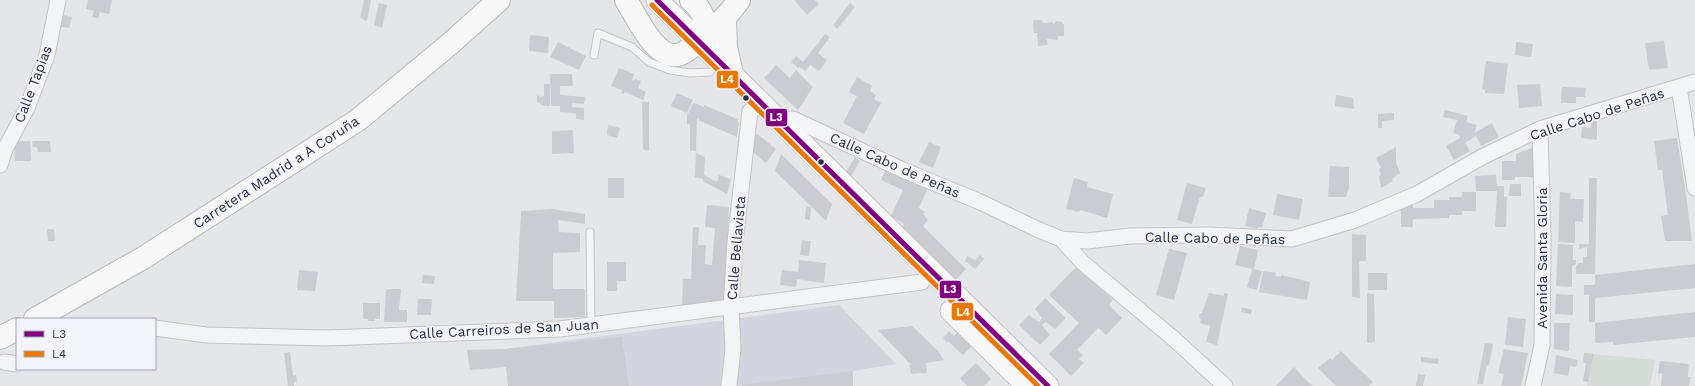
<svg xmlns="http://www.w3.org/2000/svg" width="1695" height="386" font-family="'Work Sans',sans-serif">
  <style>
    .built { fill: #d2d5dd }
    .green { fill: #d4ddd5 }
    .building { fill: #caccd1 }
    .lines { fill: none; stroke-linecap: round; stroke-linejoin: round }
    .lane-casing { stroke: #c2c4c8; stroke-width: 9 }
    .street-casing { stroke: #c2c4c8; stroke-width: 17 }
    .secondary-casing { stroke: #c2c4c8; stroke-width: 23 }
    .highway-casing { stroke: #b6b9be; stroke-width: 24 }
    .lane { stroke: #f3f4f6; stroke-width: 7 }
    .street { stroke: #f3f4f6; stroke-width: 15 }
    .secondary { stroke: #f7f7f8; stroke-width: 21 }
    .highway { stroke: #f7f7f8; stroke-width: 22 }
    .bus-1-casing { stroke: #f2f4f9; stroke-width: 8 }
    .bus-2-casing { stroke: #f2f4f9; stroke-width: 8 }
    .bus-1 { stroke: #800080; stroke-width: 5 }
    .bus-2 { stroke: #ea7807; stroke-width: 5 }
    .bus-dot { fill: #293045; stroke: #f2f4f9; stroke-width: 1.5 }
    .labels { text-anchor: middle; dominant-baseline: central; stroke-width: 3.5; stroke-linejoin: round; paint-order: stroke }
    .street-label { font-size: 14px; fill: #293045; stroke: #f2f4f9 }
    .line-badge { stroke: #f2f4f9; stroke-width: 1.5 }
    .badge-label { font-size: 11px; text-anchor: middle; font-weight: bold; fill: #fff }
  </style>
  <rect width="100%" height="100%" fill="#e4e6ea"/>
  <path class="built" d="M839,305L896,364L853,371V386H508L505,349Z"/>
  <path class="green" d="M1594,354L1655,360L1650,386H1587Z"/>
  <path class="building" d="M88,0H112L109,14L100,12L98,18L92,17L94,11L86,9Z
    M364,0H371L367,21L360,18Z
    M794,0H815L819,4L807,15Z
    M379,3L387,5L382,28L374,25Z
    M850,3L855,7L837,29L833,25Z
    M59,14L72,17L69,28L56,26Z
    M1033,20H1042L1043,23L1053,22V24L1057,21L1062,22L1064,25V36H1058V40L1047,39L1048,45L1038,46L1037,33H1034Z
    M825,34L830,37L818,53L827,60L819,71L810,65L805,71L799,67L798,68L791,62L796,56L803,62Z
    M530,35L549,37L548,53L529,51Z
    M1664,41L1668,68L1649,70L1645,43Z
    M558,42L586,56L579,70L550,57Z
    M1516,42L1533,44L1531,57L1515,55Z
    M1486,61L1508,64L1504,94L1485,93V90L1482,89Z
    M776,65L790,78L796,70L813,87L798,110L764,78Z
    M619,68L634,74L632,80L634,81L635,79L641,81L638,88L646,92L643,100L625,92L624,94L621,93L622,90L611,86Z
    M550,74H572L573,86H560V95L585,97L584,104L572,103V107L584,108V120L576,119V113L560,112V106H551Z
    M857,77L872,86L870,91L876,95L874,99L881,103L864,134L843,123L857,96L849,92Z
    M544,84H550V106H544L537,102V95L541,97L544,96Z
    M1540,84L1542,106L1519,108L1517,85Z
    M1562,87L1586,88L1585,97H1576V103H1561Z
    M677,93L693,100L687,113L688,114L693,103L697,104L704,107V105L737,119L739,123L737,137L698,120L699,119L697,118L696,151H690V124H687V113L671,106Z
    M1336,95L1353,98L1354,109L1335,106Z
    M642,102H649V151L643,149Z
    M1445,110L1468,116L1466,122L1477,125L1474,133L1492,123L1499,137L1481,146L1476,136L1465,143L1470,151L1454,160L1446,146L1460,138L1459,135L1453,133L1457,120L1443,117Z
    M1394,113V120L1382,121V128H1378V114Z
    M1591,118L1597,119V140L1581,138L1582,127L1591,128Z
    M608,125L620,128L617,138L607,135Z
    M573,130L574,153L552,154V131Z
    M757,134L776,149L766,163L748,148Z
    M1677,138L1685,188L1692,241H1665L1661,216L1668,215L1662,170H1658L1654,141Z
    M14,141H30L31,161H15Z
    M32,141H50L51,152H38L37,147H33Z
    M929,142L941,147L933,168L919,162Z
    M1396,147V163L1400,173L1392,179L1393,181L1381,188L1379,176L1381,175L1379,169L1381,168L1376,158Z
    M1534,147V177H1515V180H1502V161H1516V154Z
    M696,153L705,157L704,175L717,182L719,175L731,179L727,194L703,181V179L695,177Z
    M781,154L832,204L826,221L775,171Z
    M855,157L860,161L850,179L845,174Z
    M1330,166L1349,167V188L1346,197H1328Z
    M886,169L928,188L919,208L925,212L923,214L928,220L923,226L966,269L955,281L902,229L904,224L891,216L903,190L881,180Z
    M1496,175L1497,186H1504V197L1507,196L1506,227H1495L1497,191H1476L1475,176Z
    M608,178H624V198H608Z
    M1074,178L1088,182L1087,187L1113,194L1107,218L1080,210L1079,212L1066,209Z
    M1589,178H1597L1595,274H1576V266L1579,263H1583V257H1587V247L1579,249V244H1589Z
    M1187,183L1206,188L1203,197H1200L1192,224L1177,220Z
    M1510,184H1521V196H1509Z
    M1462,192H1476V211H1462V215H1449V218L1413,219V227H1401V209L1413,204V208H1434V200H1449V197H1462Z
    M1560,192L1571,193L1570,199H1584L1583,222L1575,221V243L1558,242Z
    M1277,194L1303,199L1299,220L1273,215Z
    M707,205L729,207L728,229H731L726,301H706L707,305L682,306L683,279H691L693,227H699L698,245H706L705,264L712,265L715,228L705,227Z
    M806,206L811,207L810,220L805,219Z
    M1249,208L1266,213L1262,228L1258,227L1257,229L1245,226Z
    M552,209L585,214V224L558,220L559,232L580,233V252L553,253V289H585V317L554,318V301H516L521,211Z
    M47,229H54L55,241H48Z
    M1352,234L1366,235V261H1359L1360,298L1352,297Z
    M802,240L811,241L809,256L800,255Z
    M1558,244L1573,245V260H1576V264L1572,266V287L1556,286Z
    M1240,246L1258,250L1254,269L1262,271L1257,290L1247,287L1252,269L1235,265Z
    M1169,249L1187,253L1174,300L1156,295Z
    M980,255L984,259L975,269L965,261L967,256L975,260Z
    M799,260L826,263L824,283L797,279L796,287L780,285L782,270L798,272Z
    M607,262H626V281H617V291H607Z
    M1695,264V288L1595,298V322H1589V295H1584V285H1595V275Z
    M1076,267L1113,300L1109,305L1122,318L1106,335L1098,328L1077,350L1083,355L1079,359L1084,363L1071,376L1049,354L1079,323L1049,295Z
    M299,270L318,272L315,291L297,290Z
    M1263,271L1276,273L1275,276L1281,277V275L1310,282L1307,300L1259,292Z
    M1368,273H1387V290H1368Z
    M423,275L435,276L434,284L422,283Z
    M386,289H401L399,310H407V322H384Z
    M1209,293L1224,296V293L1228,294L1217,345L1206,342L1210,326L1200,323L1201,319L1199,317L1200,314L1202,313Z
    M1367,293L1374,294L1375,342L1367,343Z
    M1556,294L1573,295V315L1555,314Z
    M1045,298L1066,318L1055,329L1046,322L1042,325L1050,335L1040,345L1019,325L1029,315L1039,322L1042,318L1035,309Z
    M418,299H432L431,315H417Z
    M363,303H380V319H375V321H368V319H363Z
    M1242,307L1252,310L1251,314L1241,312Z
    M1695,312V337L1613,345V342L1595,343V323Z
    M1508,317L1526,319L1523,347L1505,345Z
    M1554,323H1570L1569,351L1554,349Z
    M912,326L939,352L944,360L926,363L927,373L911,374L909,365H911L878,330Z
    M960,329L975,343L963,355L948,341L947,343L943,338L949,331L954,336Z
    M622,337L629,386H508L506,367L470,370L467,350L505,349Z
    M1485,343L1493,344L1489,365H1487L1483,384H1477Z
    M1504,349L1528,353L1521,386H1501L1504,374L1498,373Z
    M1341,351L1373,382L1369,386H1336L1318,368L1330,358L1332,360Z
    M290,352L293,376L296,375L297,382H294V386H288L284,353Z
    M1584,353L1594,354L1588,382L1583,381L1586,363H1583Z
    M1556,355L1578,360L1576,367L1570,366L1568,376L1554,373Z
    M1421,357L1439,359L1438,364L1421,362Z
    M1660,361L1689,364L1688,377H1691L1689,386H1661L1662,374L1658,373Z
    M976,363L991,379L984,386H967L960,378Z
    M1294,367L1308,382L1313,386H1276Z
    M853,371V386H742V385Z
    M1418,374L1425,375L1423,386H1416Z"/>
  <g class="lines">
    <defs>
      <path id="lane" d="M594,55L598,33L632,47L649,62L670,70L690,73L710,72
        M590,232L591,325"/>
      <path id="street" d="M1679,87L1695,188
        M778,121L793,119L903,170L978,201L1039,230L1061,239L1087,241L1130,236L1209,235L1292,239L1355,220L1417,194L1482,157L1540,129L1695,82
        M0,165L5,149L27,108L47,55L58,0
        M1061,239L1083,263L1174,339L1225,386
        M155,328L206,335L328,338L560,329L922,282
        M4,362L17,364
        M729,386L733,349L731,308L735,242L750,111
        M1533,386L1542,345L1543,239L1540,129"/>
      <path id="secondary" d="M657,0L1048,386
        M951,311L1027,386"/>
      <path id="highway" d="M626,0C637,17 656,63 681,54C689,51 696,43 703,37C716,26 729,15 739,0
        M691,0C703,10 707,21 704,36
        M725,19L726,47L732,74
        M35,319L143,258L358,120L451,43L499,0
        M0,338L17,329"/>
    </defs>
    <use href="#lane" class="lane-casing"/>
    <use href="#street" class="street-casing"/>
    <use href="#secondary" class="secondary-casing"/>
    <use href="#highway" class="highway-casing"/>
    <use href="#lane" class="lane"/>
    <use href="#street" class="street"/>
    <use href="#secondary" class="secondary"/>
    <use href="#highway" class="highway"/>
    <defs>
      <path id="bus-1" d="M657,0L1048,386"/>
      <path id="bus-2" d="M652,5L1038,386"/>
    </defs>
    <use href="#bus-1" class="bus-1-casing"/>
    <use href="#bus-2" class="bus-2-casing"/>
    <use href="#bus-1" class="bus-1"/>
    <use href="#bus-2" class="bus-2"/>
  </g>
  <g class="bus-dot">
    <circle cx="746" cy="98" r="3.5"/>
    <circle cx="821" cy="162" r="3.5"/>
  </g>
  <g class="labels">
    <g class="street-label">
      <text transform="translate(33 84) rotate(-69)">Calle Tapias</text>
      <text transform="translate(1597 114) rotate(-18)">Calle Cabo de Peñas</text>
      <text transform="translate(895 165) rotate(24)">Calle Cabo de Peñas</text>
      <text transform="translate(276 172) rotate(-33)">Carretera Madrid a A Coruña</text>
      <text transform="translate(1215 238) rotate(1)">Calle Cabo de Peñas</text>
      <text transform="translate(736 248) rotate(-85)">Calle Bellavista</text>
      <text transform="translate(1542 258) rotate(-90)">Avenida Santa Gloria</text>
      <text transform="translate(504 329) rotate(-3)">Calle Carreiros de San Juan</text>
    </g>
  </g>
  <g class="line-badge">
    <rect x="716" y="70" width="23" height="19" rx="4" fill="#ea7807"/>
    <rect x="765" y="108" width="23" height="19" rx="4" fill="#800080"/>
    <rect x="939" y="280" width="23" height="19" rx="4" fill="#800080"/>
    <rect x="951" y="302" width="23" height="19" rx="4" fill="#ea7807"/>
  </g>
  <g class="badge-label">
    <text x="727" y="83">L4</text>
    <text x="776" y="121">L3</text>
    <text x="950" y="293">L3</text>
    <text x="963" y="316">L4</text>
  </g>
  <rect x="16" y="318" width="140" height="52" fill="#f2f4f9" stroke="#a2a6b1"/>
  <rect x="24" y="331" width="20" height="6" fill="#800080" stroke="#a2a6b1"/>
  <text x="52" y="338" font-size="12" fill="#293045">L3</text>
  <rect x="24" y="351" width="20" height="6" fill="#ea7807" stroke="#a2a6b1"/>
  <text x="52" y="358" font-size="12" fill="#293045">L4</text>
</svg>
